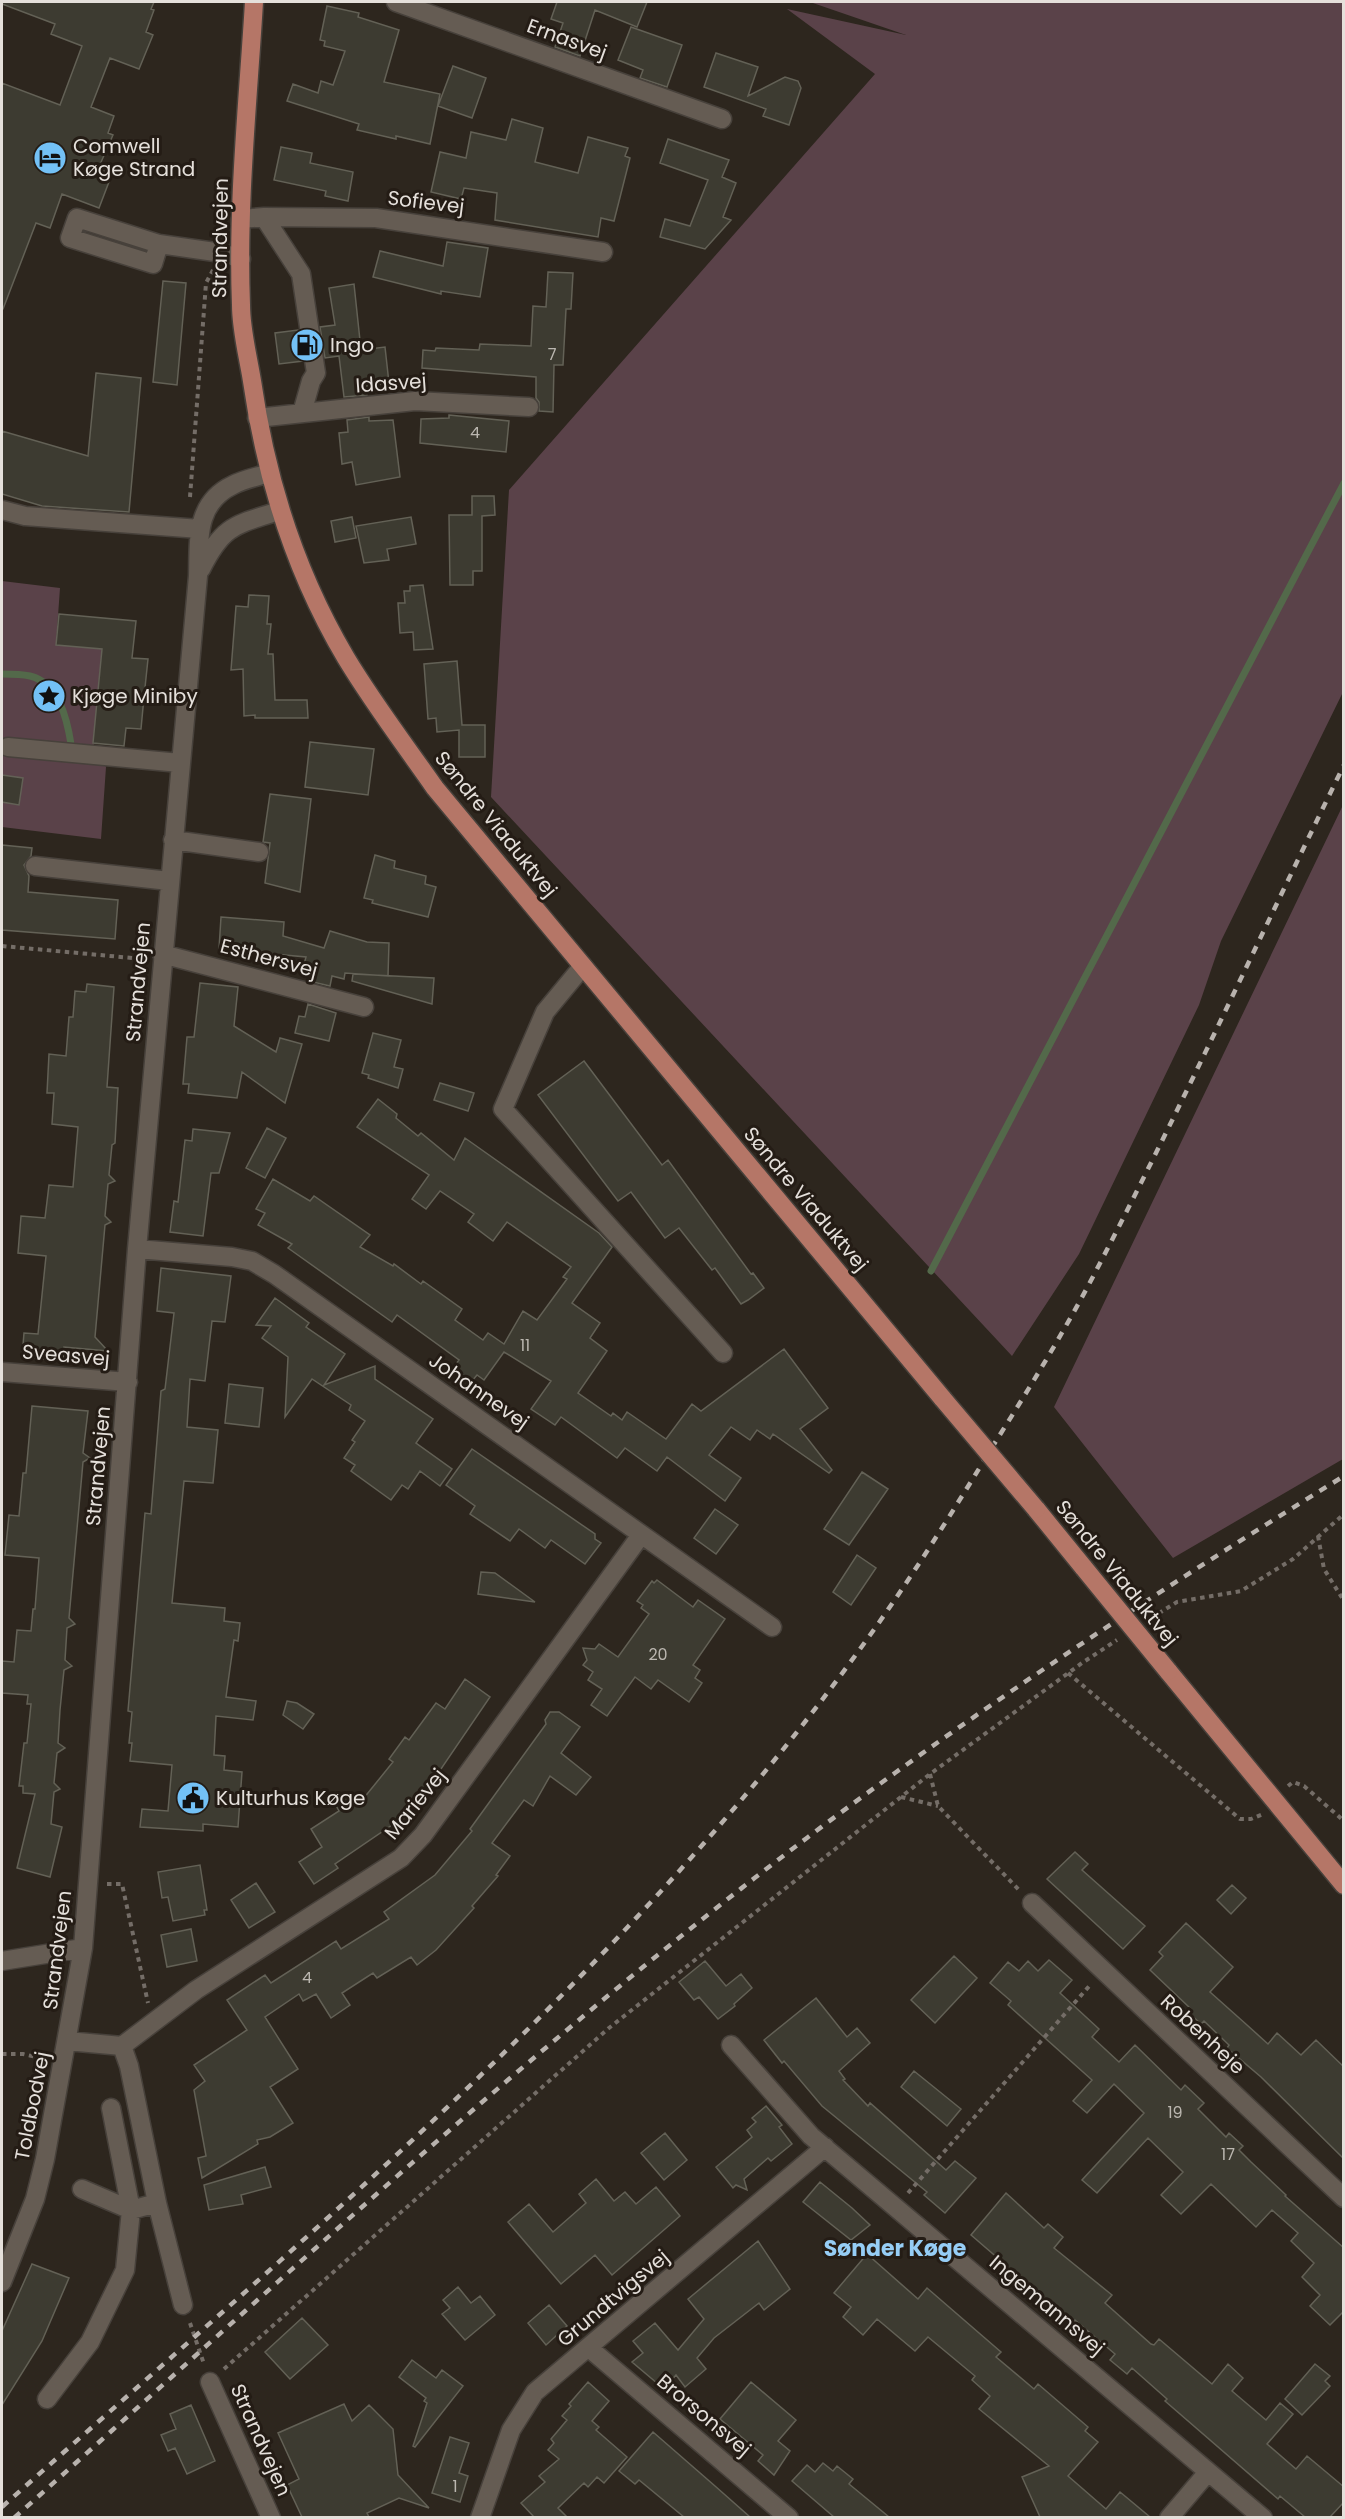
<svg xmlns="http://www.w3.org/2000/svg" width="1345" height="2519" font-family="Poppins,sans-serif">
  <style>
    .green { fill: #5a4249 }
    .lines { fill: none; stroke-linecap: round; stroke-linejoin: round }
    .stream { stroke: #53694a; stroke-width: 7 }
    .building { fill: #3d3b31; stroke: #636156; stroke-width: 1.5 }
    .minor-casing { stroke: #47413b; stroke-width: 21 }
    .major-casing { stroke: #47413b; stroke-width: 21 }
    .path { stroke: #746d67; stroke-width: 4; stroke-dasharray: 4.5 4.5; stroke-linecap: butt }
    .minor { stroke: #655c53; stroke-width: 18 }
    .major { stroke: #b57667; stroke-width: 18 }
    .rail { stroke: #b8b2ad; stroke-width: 4.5; stroke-dasharray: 8 8; stroke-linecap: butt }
    .major-bridge-casing { stroke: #47413b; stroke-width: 21; stroke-linecap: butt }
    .major-bridge { stroke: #b57667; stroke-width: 18 }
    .labels { text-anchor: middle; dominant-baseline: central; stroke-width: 6; stroke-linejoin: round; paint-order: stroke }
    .number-label { font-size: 16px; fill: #bbb7b0 }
    .street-label { font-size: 20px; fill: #e5e0db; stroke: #241c15 }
    .poi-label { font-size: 20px; fill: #e5e0db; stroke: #241c15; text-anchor: start }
    .quarter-label { font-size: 22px; font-weight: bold; fill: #96cdf5; stroke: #241c15 }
  </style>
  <rect width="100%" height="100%" fill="#2d261e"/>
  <path class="green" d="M810,2H1343V692L1221,941L1199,1005L1079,1254L1012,1356L491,797L509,490L875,74L787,9L906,35Z
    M2,581L60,588L56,644L102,649L93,743L106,767L101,839L2,827Z
    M1343,805V1459L1173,1558L1054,1407Z"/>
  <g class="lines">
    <path class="stream" d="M2,674C11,674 21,674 30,676C59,683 67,719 71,744
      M931,1271L1344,483"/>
  </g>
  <path class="building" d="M2,2H154L151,9L154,10L146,32L153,35L139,69L110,58L91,107L114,116L108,133L113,135L98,169L112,174L99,208L62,194L50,228L36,223L3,309H2V83L60,105L82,46L51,34L55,24L2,4Z
    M557,2H647L637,27L595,10L580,56L555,47L563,23L551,19Z
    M327,6L359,13L358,17L399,30L384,82L440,94L430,144L396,136V139L357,130L359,124L287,101L293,84L318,93L321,81L333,85L345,51L324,46L325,41L320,40Z
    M631,27L682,45L667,87L640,78L643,70L618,60Z
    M716,53L758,67L748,96L785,77L798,81L801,88L789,125L763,116L766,109L704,87Z
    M453,66L486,78L472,118L438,106Z
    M512,119L543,128L535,162L578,173L588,137L628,148L625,156L630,158L614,221L601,218L598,237L495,220L497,193L464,188L461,199L431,192L440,152L466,158L471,132L506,140Z
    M668,139L729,160L722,177L736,183L723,217L731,220L705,249L660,237L665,219L690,226L708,180L660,163Z
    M281,147L312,153L310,163L353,172L348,201L325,196L326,191L274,180Z
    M447,242L488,248L480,297L441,291V294L373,277L380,251L443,266Z
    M548,272L573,273L571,309H566L563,365H554L553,412L539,411V402L536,398V377L422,368L423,350L435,351L436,348L479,350L480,344L531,346L533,306L546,307Z
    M163,281L186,283L177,385L153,382Z
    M354,284L361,350L385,347L389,383L366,386L367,395L344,397L339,356L325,358L320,327L335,325L329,288Z
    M298,330L303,361L279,364L275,333Z
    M96,373L141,378L129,512L42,506L2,494V431L88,456Z
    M449,415L509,421L506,452L420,443L421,419L449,418Z
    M369,417V421L393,420L400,477L356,485L352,462L342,464L339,433L348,432L347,420Z
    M472,496H494L495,515L482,516V571H473V585H450L449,515H472Z
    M352,517L356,538L335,542L331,521Z
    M411,517L416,544L387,549L389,560L364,563L356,526Z
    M423,585L433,649L414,650L413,632L400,633L398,603H405L404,591H410V586Z
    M249,595L269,596L267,624H271L268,654H273L275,700H307L308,718H255V715L244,716L243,669L231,670L236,606L248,607Z
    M59,614L136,621L132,658L148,659L144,697L141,729L126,728L124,746L93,743L102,649L56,645Z
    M457,661L462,725H485V757H459V730L437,732L436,718L428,719L424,664Z
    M310,742L374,749L368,795L305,787Z
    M2,775L23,778L19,805L2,802Z
    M270,794L311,799L300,892L265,883L270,843L263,842Z
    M2,845L32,848L31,856L24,865L29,876L28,892L118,900L115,939L2,930Z
    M375,855L395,861L394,868L426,876L425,884L436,887L428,917L372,903L373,900L364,898Z
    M221,917L284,922L283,936L324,948L330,931L367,942L389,943L388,976L345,973L344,979L332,976L330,986L313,982L315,975L302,972L306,957L219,949Z
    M353,974L434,978L432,1004L352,981Z
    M200,983L238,987L234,1026L276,1052L280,1038L302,1044L285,1103L242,1072L237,1098L188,1093L189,1084H183L187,1037H194Z
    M87,984L114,987L107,1087L118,1088L115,1143L112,1145L109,1175L115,1181L108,1184L105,1216L111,1222L105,1225L95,1337L108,1351L64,1347L63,1361L22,1357L24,1333L38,1334L46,1256L18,1253L21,1216L45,1218L49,1185L73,1187L78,1127L52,1124L54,1093H47L49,1054L66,1056L69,1017H73L75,991L86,992Z
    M308,1004L336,1013L329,1041L295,1033L299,1016L305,1017Z
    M373,1033L401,1040L394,1067L403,1069L398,1088L368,1078L369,1075L362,1073Z
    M584,1061L662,1165L668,1160L751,1274L753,1273L764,1288L748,1300L741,1304L715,1268L712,1270L679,1228L665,1238L631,1192L618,1201L538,1095Z
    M440,1083L474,1093L468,1111L434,1100Z
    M378,1099L397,1114L396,1118L418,1136L421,1133L454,1160L465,1138L599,1233L612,1247L572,1303L600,1323L590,1338L607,1351L578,1393L611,1416L613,1413L622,1420L627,1412L666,1439L692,1404L701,1411L784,1349L828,1408L800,1429L832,1470L829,1473L773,1434L770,1439L757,1430L750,1440L731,1427L709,1455L741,1478L725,1501L667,1457L657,1471L625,1448L617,1458L561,1417L555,1425L531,1409L551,1381L504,1352L484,1380L477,1375L472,1381L453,1368L459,1360L397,1315L392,1322L288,1248L292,1244L258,1225L265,1213L256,1209L273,1179L310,1201L314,1196L370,1235L360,1247L393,1266L394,1264L421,1284L423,1281L462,1309L455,1320L483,1340L488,1333L504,1344L523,1311L537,1320L567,1279L563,1277L571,1267L507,1222L493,1241L468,1222L474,1214L440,1191L426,1209L412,1199L429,1175L357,1127Z
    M267,1128L286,1138L265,1178L246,1168Z
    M193,1129L230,1133L219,1173H211L203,1236L170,1232L174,1201L178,1202L185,1140L192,1141Z
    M161,1268L231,1276L225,1322L212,1321L205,1381L190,1379L187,1427L218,1430L213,1483L184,1481L172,1603L225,1608L224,1621L240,1623L238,1641L234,1640L226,1697L256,1701L253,1720L216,1716L214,1755L225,1756L224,1770L242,1772L238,1827L203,1824V1831L140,1827L142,1809L168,1811L172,1765L130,1761L132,1743H129L132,1712L128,1711L145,1513L151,1514L161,1391L165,1389L174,1313L157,1311Z
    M275,1298L309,1323L306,1327L345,1354L324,1385L375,1366V1379L433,1419L416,1443L452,1469L440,1486L420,1471L408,1489L402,1485L391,1500L351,1471L355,1465L344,1458L355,1442L352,1440L365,1421L349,1410L351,1405L312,1379L285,1417L288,1357L262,1338L271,1326L256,1325Z
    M229,1384L263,1388L259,1427L225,1423Z
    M32,1406L88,1411L83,1453L90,1458L83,1462L69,1618L75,1624L67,1628L65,1660L72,1666L64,1670L60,1710L58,1743L65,1748L57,1753L54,1783L60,1789L54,1792L51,1824L62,1827L50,1877L17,1868L35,1794L23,1793V1786H19L24,1743H27L31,1704H27L28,1695L2,1693V1661L14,1662L17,1630L31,1631L33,1609H35L39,1558L5,1555L9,1515L19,1516L23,1473H26Z
    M472,1449L595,1534V1539L601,1543L585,1564L551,1540L545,1548L519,1529L510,1541L470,1514L475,1506L446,1485Z
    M862,1472L888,1489L849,1545L824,1529Z
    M715,1509L738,1525L716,1554L694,1538Z
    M857,1555L876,1568L851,1605L833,1592Z
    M481,1572L495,1573L535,1602L478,1594Z
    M657,1580L693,1607L698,1600L725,1619L693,1665L700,1670L695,1678L702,1683L689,1702L658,1680L651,1689L635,1677L607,1716L591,1705L602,1689L588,1680L593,1672L583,1665L587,1660L583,1648L595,1649L599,1644L618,1657L649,1614L641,1608L643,1605L637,1601L652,1581L654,1583Z
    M465,1679L490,1697L428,1788L400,1823L398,1821L335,1864L338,1868L314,1884L299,1862L322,1847L311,1829L339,1811L335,1804L351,1793L359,1804L393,1762L389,1759L405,1737L409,1740L436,1703L445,1709Z
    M287,1701L297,1703L314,1714L303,1729L283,1715Z
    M550,1712H559L580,1727L561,1753L591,1777L576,1795L550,1776L533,1806L524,1800L492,1843L510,1856L496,1875L498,1876L472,1906L474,1908L436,1950L417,1965L411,1957L377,1978L373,1973L342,1993L350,2005L331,2018L316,1994L303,2001L299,1994L265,2017L298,2069L270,2087L293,2123L270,2137L257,2140L258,2144L202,2178L198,2158L206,2156L194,2090L205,2081L194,2065L247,2030L227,2000L265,1975L271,1983L336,1941L341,1949L389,1919L384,1912L435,1875L472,1831L470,1829L546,1724L545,1720Z
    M1075,1852L1088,1864L1082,1870L1145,1926L1123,1949L1047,1879Z
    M200,1865L207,1910H204L205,1915L173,1921L168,1897L162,1898L158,1872Z
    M256,1883L275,1912L249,1928L231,1900Z
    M1232,1885L1246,1898L1231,1914L1217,1900Z
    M1186,1923L1233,1967L1210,1992L1247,2025L1268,2044L1277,2033L1301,2055L1316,2040L1344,2067V2159L1261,2077L1227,2048L1229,2045L1204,2021L1201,2024L1188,2012L1191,2009L1150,1970L1163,1956L1159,1952Z
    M191,1929L197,1961L167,1967L161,1935Z
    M954,1956L977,1978L935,2023L911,2000Z
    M1049,1960L1072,1980L1060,1993L1099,2029L1092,2037L1119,2062L1135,2045L1181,2090L1185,2085L1204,2103L1198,2109L1226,2137L1229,2133L1243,2146L1239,2150L1251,2162L1286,2195L1285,2196L1344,2248V2311L1330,2325L1310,2306L1320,2295L1302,2277L1314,2263L1291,2241L1298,2233L1272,2210L1256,2227L1211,2184L1181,2214L1161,2195L1183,2172L1148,2138L1097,2193L1082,2180L1144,2113L1114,2084L1087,2113L1073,2101L1092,2080L1008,2005L1011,2001L990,1983L1008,1962L1019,1971L1028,1961L1038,1971Z
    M705,1961L726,1986L741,1974L752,1988L734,2004L735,2006L718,2019L699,1997L694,2000L679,1982Z
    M816,1998L847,2037L857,2028L870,2043L839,2071L845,2079L843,2080L868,2106L870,2103L946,2170L955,2161L976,2178L945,2213L924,2195L927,2192L822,2106L784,2061L782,2063L764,2040Z
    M914,2071L961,2109L947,2126L901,2087Z
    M766,2106L782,2125L779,2127L792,2144L771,2161L768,2158L744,2179L747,2190L736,2185L733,2188L716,2167L752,2137L747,2130L756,2122L752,2118Z
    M665,2133L687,2160L664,2180L641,2153Z
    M265,2167L271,2187L241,2195L243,2204L209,2210L204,2185Z
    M596,2179L614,2201L625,2192L636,2204L656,2187L680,2216L612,2275L595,2255L561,2284L508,2222L529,2204L553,2232L586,2203L579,2194Z
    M820,2182L852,2208L870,2225L851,2240L803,2202Z
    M1006,2193L1044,2228L1048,2224L1063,2237L1054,2248L1112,2295L1105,2303L1151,2344L1154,2345L1159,2339L1212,2384L1228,2364L1243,2378L1232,2391L1266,2420L1280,2403L1293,2414L1267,2444L1296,2469L1307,2456L1344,2487V2502L1330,2517H1305L1280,2496L1278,2499L1165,2401L1167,2399L1132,2368L1127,2374L1110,2360L1115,2354L1075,2320L1073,2323L971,2235Z
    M758,2241L790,2289L764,2310L759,2303L714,2338L697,2358L706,2369L685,2387L676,2375L664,2389L632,2362L643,2353L633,2341L655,2323L678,2350L704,2319L688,2299Z
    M867,2254L918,2299L927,2288L1001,2352L996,2357L1034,2389L1038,2384L1088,2427L1085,2431L1098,2442L1068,2476L1106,2509L1120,2492L1150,2517H1040L1022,2477L1049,2466L979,2409L990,2396L972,2380L975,2376L928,2337L915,2351L877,2319L863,2335L843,2317L851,2307L834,2293Z
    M32,2264L69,2278L42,2341L2,2405V2331Z
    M458,2287L471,2303L480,2296L495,2315L465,2340L442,2314L450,2308L443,2300Z
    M549,2305L567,2326L546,2345L528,2323Z
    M302,2318L328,2345L290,2379L265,2352Z
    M412,2360L436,2378L442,2370L463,2386L415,2447L413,2446L427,2403L424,2401L426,2398L399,2377Z
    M1315,2364L1330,2376L1325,2381L1330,2386L1302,2415L1285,2399Z
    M588,2382L609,2401L592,2421L599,2427L596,2430L627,2457L604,2483L597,2477L588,2487L584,2483L558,2508L567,2517H534L521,2503L545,2482L539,2476L559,2459L548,2450L554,2443L551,2439L567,2420L562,2416L571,2406L569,2404Z
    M751,2382L796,2420L778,2441L790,2451L774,2475L758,2461L763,2455L720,2419Z
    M344,2404L352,2421L369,2405L393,2429L398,2475L429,2508L399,2498L367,2513L369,2517H302L287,2485L299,2479L278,2433Z
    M191,2405L215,2461L187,2474L175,2448L168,2451L161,2435L176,2429L170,2414Z
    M653,2432L715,2486L750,2517H684L639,2480L635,2484L619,2471Z
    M450,2437L469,2443L459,2473L468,2476L460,2502L432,2493Z
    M823,2463L833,2471L837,2466L853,2479L849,2484L889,2517H834L792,2481L807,2465L815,2472Z"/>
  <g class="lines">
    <defs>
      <path id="minor" d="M396,2L722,119
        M264,217L301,274L316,373L311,381L302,413
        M241,219L264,217L376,218L603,252
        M159,244L153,264L70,238L77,218L159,244L222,253L241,259
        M257,418L415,401L529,407
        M2,510L25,516L200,529
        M201,569C223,525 235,525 279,511
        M8,747L180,763
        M173,840L259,852
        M35,866L169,881
        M162,954L364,1007
        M583,966L545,1012L503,1109L723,1353
        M137,1249L232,1257L252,1261L274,1274L772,1627
        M2,1372L128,1382
        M1032,1903L1344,2198
        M2,1961L83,1948
        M67,2041L122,2046L129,2066L157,2203L183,2305
        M731,2045L811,2136L1263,2518
        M122,2046L196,1990L401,1858L423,1835L641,1535
        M82,2189L131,2210L111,2108
        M2,2282L35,2199L45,2159L83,1948L137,1249L198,576C199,540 195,503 233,485C244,479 257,477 269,473
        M589,2348L789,2518
        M210,2382L271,2518
        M47,2399L90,2342L125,2270L131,2210L157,2203
        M480,2518L511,2430L535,2392L825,2147
        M1169,2518L1208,2472"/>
      <path id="major" d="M254,2C248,102 237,204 241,305C241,330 248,356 252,381C266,479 295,572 346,658C373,703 405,745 435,788L943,1399
        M1036,1509L1084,1568
        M1168,1671L1344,1885"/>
    </defs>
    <use href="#minor" class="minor-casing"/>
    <use href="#major" class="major-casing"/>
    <path class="path" d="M190,497L206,283L213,270
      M2,946L143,959
      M1318,1536L1324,1569L1344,1601
      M1151,1618L1177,1602L1241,1591L1293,1559L1344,1514
      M1068,1673L1240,1819H1251L1263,1814
      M930,1774L938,1806L1019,1890
      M1288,1786L1293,1782L1304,1786L1344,1821
      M901,1797L938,1806
      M107,1884H122L148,2003
      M2,2054H23L45,2059
      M908,2193L1091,1984
      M190,2323L204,2364
      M224,2369L609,2028L930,1774L1082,1663L1117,1640"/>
    <use href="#minor" class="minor"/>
    <use href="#major" class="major"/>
    <path class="rail" d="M2,2507C307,2235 628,1972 868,1638C914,1574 955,1508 996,1441C1032,1384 1067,1327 1098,1267C1184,1102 1262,932 1344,765
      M14,2518C264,2296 509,2067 774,1863C956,1723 1148,1597 1344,1476"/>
    <defs>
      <path id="major-bridge" d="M943,1399L1036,1509
        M1084,1568L1168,1671"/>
    </defs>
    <use href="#major-bridge" class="major-bridge-casing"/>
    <use href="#major-bridge" class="major-bridge"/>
  </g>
  <defs>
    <symbol id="hotel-disc" viewBox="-11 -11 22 22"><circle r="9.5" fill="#73c1f6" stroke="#241c15"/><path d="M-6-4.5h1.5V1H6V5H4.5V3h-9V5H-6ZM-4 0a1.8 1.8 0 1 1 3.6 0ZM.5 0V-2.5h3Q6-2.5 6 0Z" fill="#111"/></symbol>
    <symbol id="fuel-disc" viewBox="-11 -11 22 22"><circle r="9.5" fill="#73c1f6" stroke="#241c15"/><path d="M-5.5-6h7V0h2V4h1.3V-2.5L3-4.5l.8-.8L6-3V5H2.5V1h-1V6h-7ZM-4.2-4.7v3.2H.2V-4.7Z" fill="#111"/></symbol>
    <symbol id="sight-disc" viewBox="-11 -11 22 22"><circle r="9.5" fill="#73c1f6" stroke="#241c15"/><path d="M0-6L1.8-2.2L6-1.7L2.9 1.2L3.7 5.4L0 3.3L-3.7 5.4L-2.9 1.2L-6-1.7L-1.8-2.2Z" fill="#111"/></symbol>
    <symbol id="civic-disc" viewBox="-11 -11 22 22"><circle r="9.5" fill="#73c1f6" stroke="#241c15"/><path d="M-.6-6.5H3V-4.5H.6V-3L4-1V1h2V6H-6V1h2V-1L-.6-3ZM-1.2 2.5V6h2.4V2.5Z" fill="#111"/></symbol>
  </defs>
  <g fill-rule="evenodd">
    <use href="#hotel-disc" x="31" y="139" width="38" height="38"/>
    <use href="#fuel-disc" x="288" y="326" width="38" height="38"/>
    <use href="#sight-disc" x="30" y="677" width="38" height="38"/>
    <use href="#civic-disc" x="174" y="1779" width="38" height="38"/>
  </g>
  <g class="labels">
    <g class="number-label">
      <text x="552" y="354">7</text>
      <text x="475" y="432">4</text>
      <text x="525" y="1345">11</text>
      <text x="658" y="1654">20</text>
      <text x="307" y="1977">4</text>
      <text x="1175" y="2112">19</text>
      <text x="1228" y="2154">17</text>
      <text x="455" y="2486">1</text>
    </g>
    <g class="street-label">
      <text transform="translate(567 39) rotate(20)">Ernasvej</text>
      <text transform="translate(426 202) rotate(7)">Sofievej</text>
      <text transform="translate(220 238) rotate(-89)">Strandvejen</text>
      <text transform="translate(391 383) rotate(-4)">Idasvej</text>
      <text transform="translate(496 824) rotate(51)">Søndre Viaduktvej</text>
      <text transform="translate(269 958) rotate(15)">Esthersvej</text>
      <text transform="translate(138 982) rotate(-85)">Strandvejen</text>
      <text transform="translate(806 1199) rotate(50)">Søndre Viaduktvej</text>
      <text transform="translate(66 1355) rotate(5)">Sveasvej</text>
      <text transform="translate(479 1391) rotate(35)">Johannevej</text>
      <text transform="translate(98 1466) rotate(-85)">Strandvejen</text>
      <text transform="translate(1117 1573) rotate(51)">Søndre Viaduktvej</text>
      <text transform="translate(415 1804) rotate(-51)">Marievej</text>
      <text transform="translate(57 1950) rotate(-83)">Strandvejen</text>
      <text transform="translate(1203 2034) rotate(43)">Robenheje</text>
      <text transform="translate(32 2106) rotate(-79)">Toldbodvej</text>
      <text transform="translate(613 2298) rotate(-40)">Grundtvigsvej</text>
      <text transform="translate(1047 2305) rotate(40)">Ingemannsvej</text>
      <text transform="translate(704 2415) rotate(40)">Brorsonsvej</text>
      <text transform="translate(261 2440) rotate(66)">Strandvejen</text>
    </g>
    <g class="poi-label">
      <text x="73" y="146">Comwell<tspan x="73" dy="23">Køge Strand</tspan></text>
      <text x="330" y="345">Ingo</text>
      <text x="72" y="696">Kjøge Miniby</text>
      <text x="216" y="1798">Kulturhus Køge</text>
    </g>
    <g class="quarter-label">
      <text x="895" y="2248">Sønder Køge</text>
    </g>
  </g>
  <rect width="1345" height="2519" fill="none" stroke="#e5e0db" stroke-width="6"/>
</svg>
